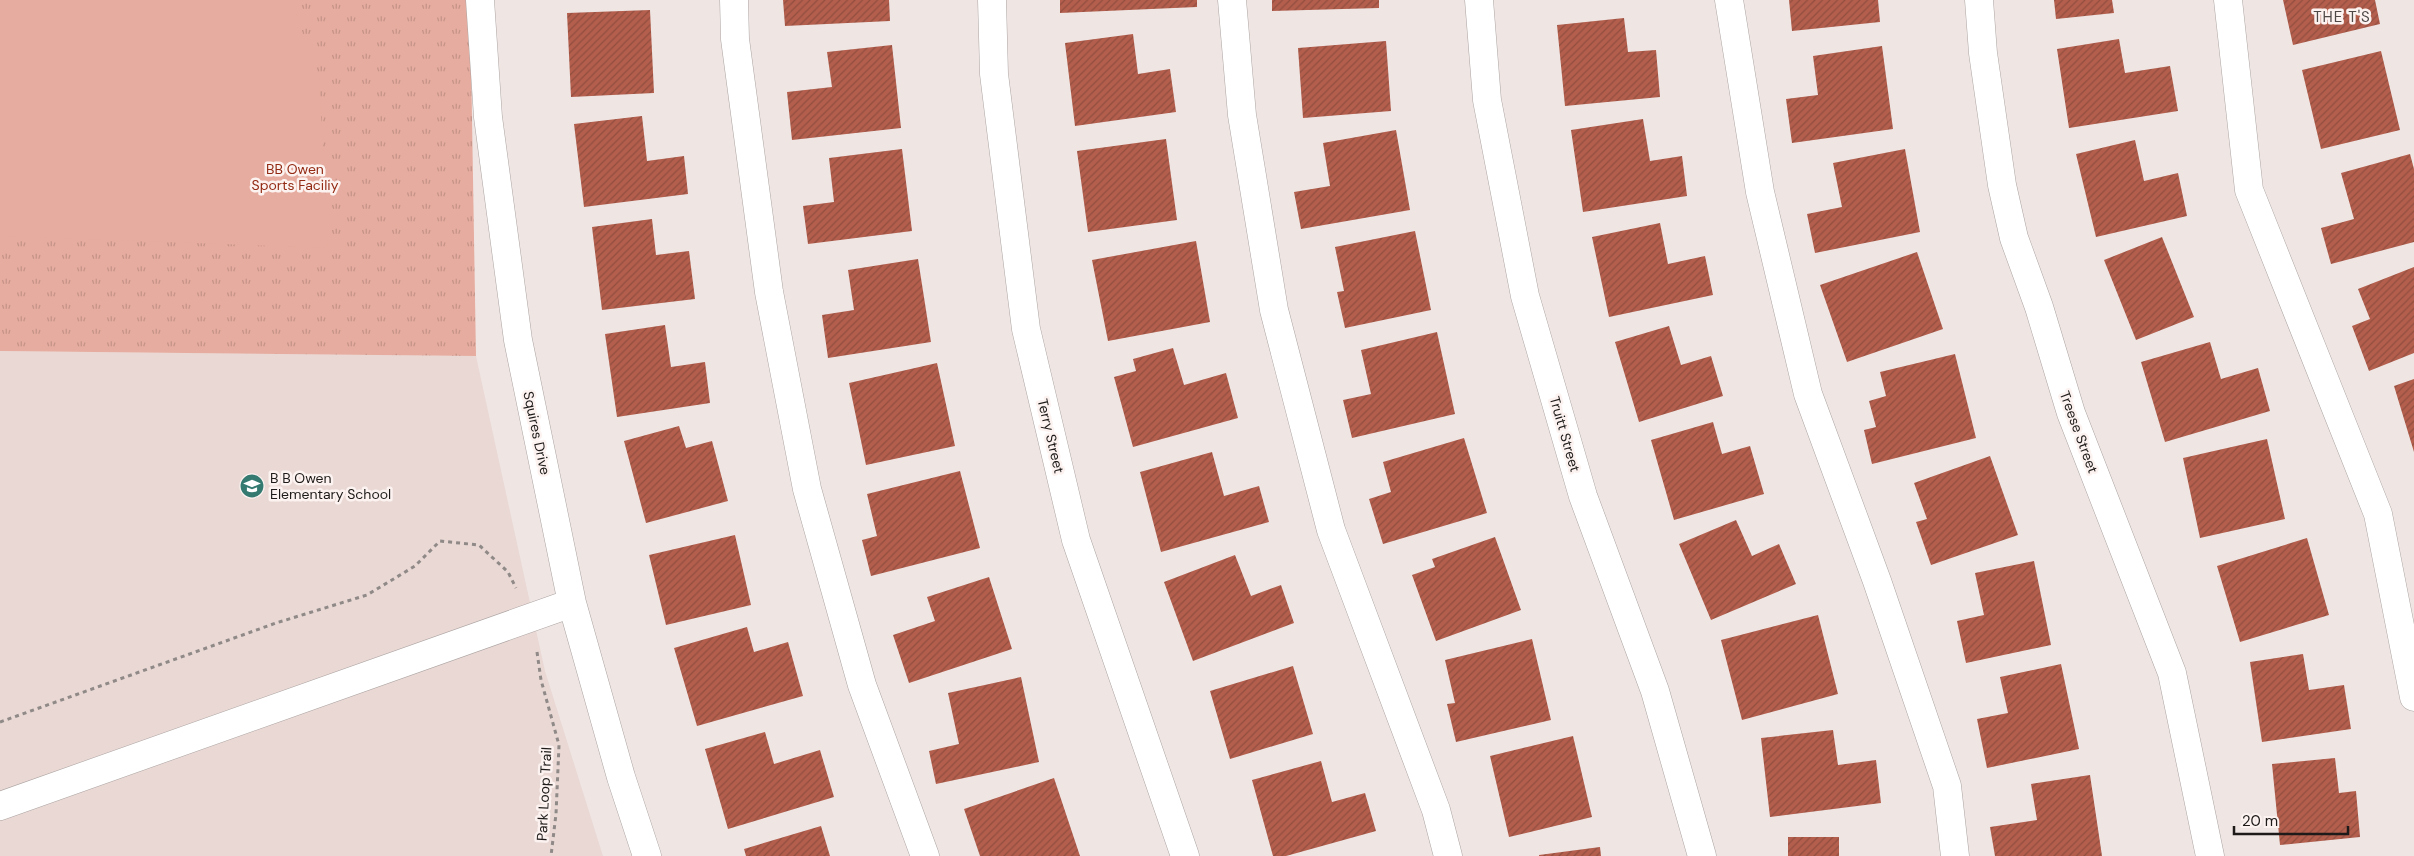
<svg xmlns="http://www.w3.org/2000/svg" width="2414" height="856" font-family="'DM Sans',sans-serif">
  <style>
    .built { fill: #e9d8d4 }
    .park { fill: url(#park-tufts) }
    .garden { fill: #e6ac9f }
    .building { fill: url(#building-hatch) }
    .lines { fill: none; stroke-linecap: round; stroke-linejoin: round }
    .minor-casing { stroke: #aca4a2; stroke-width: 29 }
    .path { stroke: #8f8987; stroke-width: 3; stroke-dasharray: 4 4; stroke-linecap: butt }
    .minor { stroke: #fff; stroke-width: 28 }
    .labels { text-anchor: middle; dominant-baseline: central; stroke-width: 5; stroke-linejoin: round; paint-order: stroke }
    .park-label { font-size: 14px; fill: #932b14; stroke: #fcf3f1 }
    .street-label { font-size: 14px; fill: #1d1a19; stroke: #fcf3f1 }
    .poi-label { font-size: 14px; fill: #1d1a19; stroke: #fcf3f1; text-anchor: start }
    .neighbourhood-label { font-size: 15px; letter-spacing: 1px; fill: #4e4846; stroke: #fcf3f1 }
  </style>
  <defs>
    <pattern id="park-tufts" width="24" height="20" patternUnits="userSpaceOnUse" patternTransform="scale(1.25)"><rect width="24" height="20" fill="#e6ac9f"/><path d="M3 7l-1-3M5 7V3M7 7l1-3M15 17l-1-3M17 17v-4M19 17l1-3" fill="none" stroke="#c59388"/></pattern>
    <pattern id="building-hatch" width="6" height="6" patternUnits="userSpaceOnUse" patternTransform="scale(1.25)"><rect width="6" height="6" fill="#b45f4d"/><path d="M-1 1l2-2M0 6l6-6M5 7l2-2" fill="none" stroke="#924e3f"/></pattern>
  </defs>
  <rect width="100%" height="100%" fill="#efe6e4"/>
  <path class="built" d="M0,351L476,356L545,671L603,856H0Z"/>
  <path class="park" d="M0,0H470L476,356L0,351Z"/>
  <path class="garden" d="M0,0H290L319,76L328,248L0,236Z"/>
  <path class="building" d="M783,0H889L890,21L785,26Z
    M1060,0H1197V7L1060,13Z
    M1272,0H1379V8L1272,11Z
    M1789,0H1878L1880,22L1792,31Z
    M2054,0H2112L2114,13L2056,19Z
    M2283,0H2375L2380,24L2293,45Z
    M650,10L654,93L571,97L567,13Z
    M1624,18L1628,52L1656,50L1660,97L1565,106L1557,25Z
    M1133,34L1138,74L1170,69L1176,112L1075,126L1065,43Z
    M2119,39L2125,73L2170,66L2178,111L2069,128L2057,49Z
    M1386,41L1391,111L1303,118L1298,48Z
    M892,45L901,128L792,140L787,92L832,87L827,52Z
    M1882,46L1893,129L1792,143L1786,99L1818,95L1813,56Z
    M2381,51L2400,130L2321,149L2302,70Z
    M642,116L647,161L684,156L688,194L584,207L574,124Z
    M1643,119L1650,161L1682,156L1687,196L1583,212L1571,130Z
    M1396,130L1410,210L1301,229L1294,192L1330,186L1323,143Z
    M1166,139L1177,220L1088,232L1077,151Z
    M2135,140L2144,181L2178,173L2187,216L2096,237L2076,154Z
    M902,149L912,231L808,244L803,206L834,202L829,158Z
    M1905,149L1920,232L1815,253L1807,214L1842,207L1833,163Z
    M2410,154L2414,169V242L2331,264L2321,228L2354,219L2341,173Z
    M652,219L656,255L689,251L695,299L602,310L592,227Z
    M1660,223L1668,264L1705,256L1713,295L1609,317L1592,237Z
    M1415,231L1431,310L1345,328L1337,292L1344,291L1335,247Z
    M2162,237L2194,317L2136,340L2104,260Z
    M1196,241L1210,322L1108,341L1092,260Z
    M1917,252L1943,329L1847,362L1820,285Z
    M918,259L931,342L828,358L822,315L854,310L848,270Z
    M2414,267V353L2369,371L2352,326L2370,319L2358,289Z
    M665,325L671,367L705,362L710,403L617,417L605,334Z
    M1669,326L1681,365L1711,356L1723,396L1639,422L1615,342Z
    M1437,332L1455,414L1352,438L1343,400L1371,394L1361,350Z
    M2210,342L2221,379L2258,368L2270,411L2165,442L2141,362Z
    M1173,348L1184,385L1226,373L1238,418L1133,447L1114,377L1136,371L1133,359Z
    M1955,354L1976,438L1872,464L1864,430L1876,427L1869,401L1886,396L1880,372Z
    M937,363L955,446L866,465L849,383Z
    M2414,379V452L2394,386Z
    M1713,422L1722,454L1750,446L1764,494L1674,520L1651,440Z
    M679,426L686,448L712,441L728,501L646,523L624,441Z
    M1464,438L1487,513L1383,544L1369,499L1391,492L1383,462Z
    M2267,439L2285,519L2200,538L2183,458Z
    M1212,452L1224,496L1259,486L1269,522L1161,552L1140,472Z
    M1990,456L2018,535L1931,565L1916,522L1927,519L1914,483Z
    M960,471L980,548L871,576L862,540L877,536L867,494Z
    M1736,520L1752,556L1779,544L1796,584L1711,620L1679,544Z
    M735,535L751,605L666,625L649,555Z
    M1495,537L1521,610L1436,641L1412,575L1435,567L1432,559Z
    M2307,538L2329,615L2240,642L2217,566Z
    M1235,555L1251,596L1281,585L1294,623L1193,661L1164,582Z
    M2034,561L2051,645L1966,663L1957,621L1984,615L1975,573Z
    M989,577L1012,649L909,683L893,635L935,621L927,597Z
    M1818,615L1838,694L1742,720L1721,640Z
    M747,627L754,652L788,642L803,696L697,726L674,648Z
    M1532,639L1551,720L1456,742L1447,704L1455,703L1445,660Z
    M2303,654L2309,690L2344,685L2351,729L2262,742L2250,662Z
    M2061,664L2079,749L1987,768L1977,719L2008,713L2000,677Z
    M1293,666L1313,734L1230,759L1210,691Z
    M1021,677L1039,762L936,784L929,751L959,744L948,693Z
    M1833,730L1838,765L1876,760L1881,803L1770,817L1761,738Z
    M765,732L774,764L820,750L834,797L728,829L705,749Z
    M1573,736L1592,817L1509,837L1490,756Z
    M2335,758L2339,793L2356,791L2360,837L2280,845L2272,764Z
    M1321,761L1332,802L1365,793L1376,831L1286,856H1273L1252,780Z
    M2090,775L2102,856H1995L1990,827L2037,820L2031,784Z
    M1054,778L1080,856H980L964,809Z
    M821,826L830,856H746L744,849Z
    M1788,837H1839V856H1788Z
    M1600,847L1601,856H1539V855Z"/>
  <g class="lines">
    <defs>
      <path id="minor" d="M480,0L488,117L518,340L572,603L621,777L647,856
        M734,0L735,39L769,292L807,489L862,685L925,856
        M992,0L994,74L1026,329L1076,540L1185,856
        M1232,0L1242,115L1274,310L1331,530L1436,810L1448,856
        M1479,0L1487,100L1525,296L1583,496L1655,691L1702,856
        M1729,0L1760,192L1808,394L1877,581L1947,786L1955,856
        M1979,0L1983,53L2002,185L2014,238L2039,307L2071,413L2172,673L2210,856
        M2228,0L2249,190L2378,514L2414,697
        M0,806L572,603"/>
    </defs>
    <use href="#minor" class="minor-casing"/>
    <path class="path" d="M537,652L541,680L559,745L556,814L551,856
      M0,722L276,623L367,595L415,566L440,541L479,545L508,572L516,588"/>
    <use href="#minor" class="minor"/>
  </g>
  <defs>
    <symbol id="school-disc" viewBox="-11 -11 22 22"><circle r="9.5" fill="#347a71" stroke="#fcf3f1"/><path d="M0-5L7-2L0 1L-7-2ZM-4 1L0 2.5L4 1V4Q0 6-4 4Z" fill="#fff"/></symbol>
  </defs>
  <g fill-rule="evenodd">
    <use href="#school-disc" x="238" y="472" width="28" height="28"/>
  </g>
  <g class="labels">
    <g class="park-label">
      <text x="295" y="169">BB Owen<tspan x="295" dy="16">Sports Faciliy</tspan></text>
    </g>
    <g class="street-label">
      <text transform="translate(2079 432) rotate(70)">Treese Street</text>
      <text transform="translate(537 433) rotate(78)">Squires Drive</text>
      <text transform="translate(1565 434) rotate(74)">Truitt Street</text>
      <text transform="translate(1051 436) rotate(77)">Terry Street</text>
      <text transform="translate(544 794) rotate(-87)">Park Loop Trail</text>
    </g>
    <g class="poi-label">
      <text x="270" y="478">B B Owen<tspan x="270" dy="16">Elementary School</tspan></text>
    </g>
    <g class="neighbourhood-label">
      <text x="2342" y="17">THE T'S</text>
    </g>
  </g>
  <path d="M2234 826v8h114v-8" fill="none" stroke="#1d1a19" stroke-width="2.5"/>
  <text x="2242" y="826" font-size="15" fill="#1d1a19" stroke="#fcf3f1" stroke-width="4" paint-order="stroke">20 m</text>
</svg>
